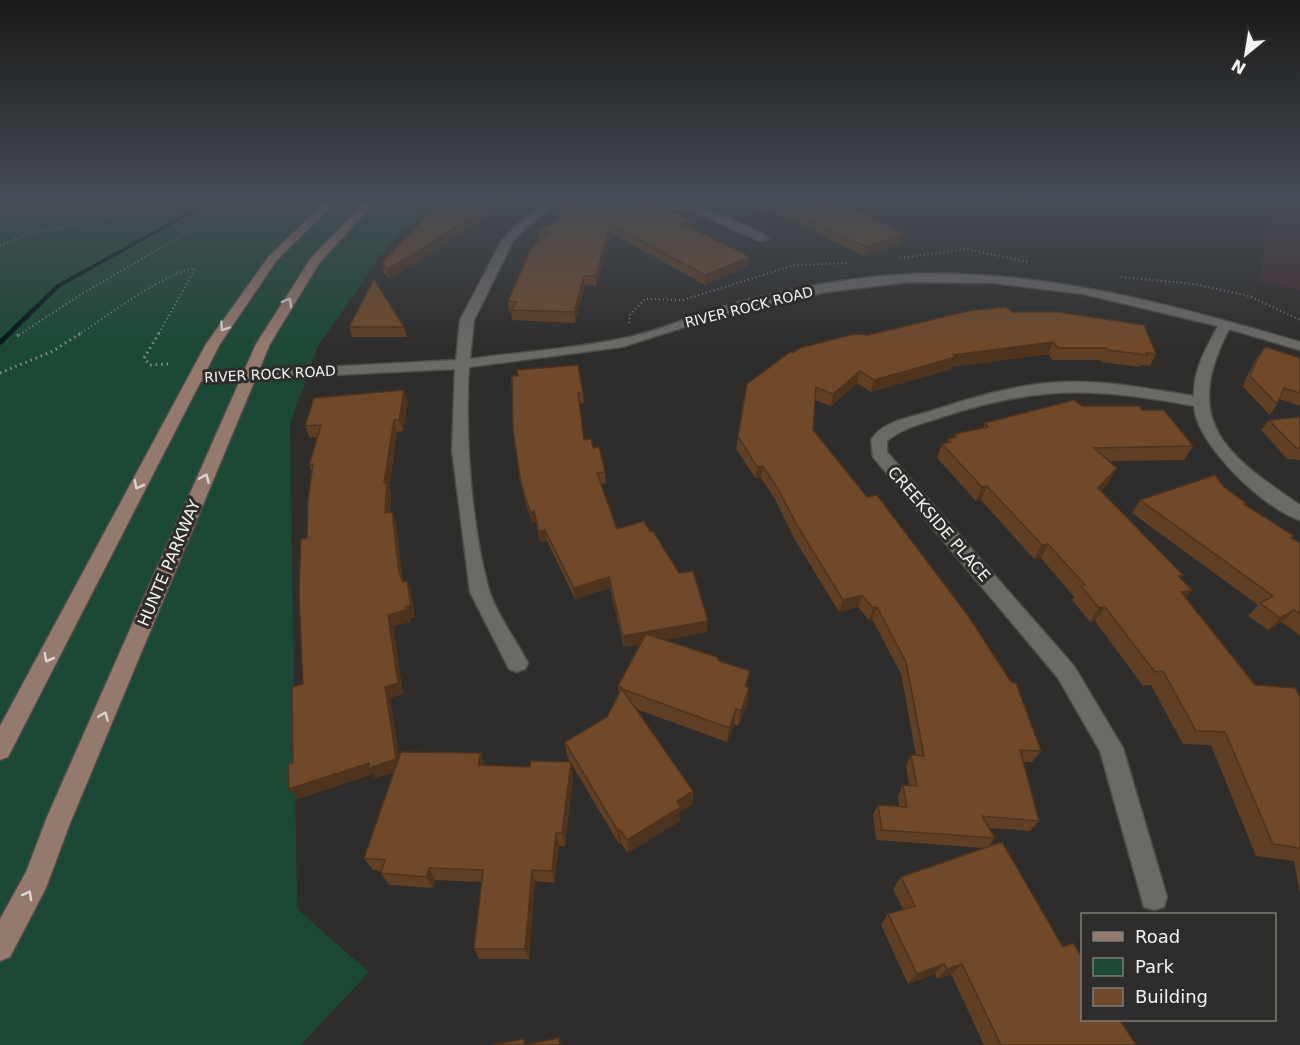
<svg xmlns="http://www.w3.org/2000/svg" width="1300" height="1045" font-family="'DejaVu Sans',sans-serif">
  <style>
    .commercial { fill: #432f32 }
    .green { fill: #1c4936 }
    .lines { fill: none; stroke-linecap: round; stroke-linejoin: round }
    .stream { fill: #04181a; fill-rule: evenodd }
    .street-casing { stroke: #4c4b48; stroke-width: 3 }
    .secondary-casing { stroke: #4c4b48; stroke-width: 3 }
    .path-far1 { stroke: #8a8a88; stroke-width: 2; stroke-dasharray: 1 3; stroke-linecap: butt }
    .path { stroke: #8a8a88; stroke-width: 3; stroke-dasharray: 1.5 4; stroke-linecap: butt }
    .street { fill: #6c6a67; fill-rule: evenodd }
    .secondary { fill: #94796d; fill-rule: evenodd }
    .wall { fill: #603f25 }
    .shaded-wall { fill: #4e331e }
    .building { fill: #70492b; stroke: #4e331e; stroke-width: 1.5 }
    .oneway { stroke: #dbd4d0 }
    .labels { text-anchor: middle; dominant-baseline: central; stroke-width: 6; stroke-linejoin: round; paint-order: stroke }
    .far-street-label { font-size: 14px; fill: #f3f3f1; stroke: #2e2d2b }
    .street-label { font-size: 16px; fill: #f3f3f1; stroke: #2e2d2b }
  </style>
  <rect width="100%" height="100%" fill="#2e2d2b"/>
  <path class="commercial" d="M1269,200H1300V290L1260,282Z"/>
  <path class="green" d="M0,200H437L389,244L318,346L290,424L297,909L369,972L301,1045H0Z"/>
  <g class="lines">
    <path class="stream" d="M210,200H216L60,287L2,344L0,345V339L56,285Z"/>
    <defs>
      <path id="street" d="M553,200H564L528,226L513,241L474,320L470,359C520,352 570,349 619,339C654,333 688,317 722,307C780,290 850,277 910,274C1044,269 1174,305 1300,342V350L1229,329C1181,422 1225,454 1300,505V520C1265,510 1195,443 1194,406C1096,388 1042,385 945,416C925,423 903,427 887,441V452L1074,666L1123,748L1167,897L1164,907L1154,910L1144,907L1100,751L1058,678L873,457L871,440C884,420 910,418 931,411C974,397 1017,384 1061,382C1106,380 1150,389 1194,396C1193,371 1206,348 1218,326L1083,294L993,283L909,282L827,292L732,312L622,347L469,367C465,435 471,525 489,590C497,615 516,640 528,663L525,669L517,672L509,669L470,592L452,450L455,369L195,382L188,378L195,374L456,360L460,320L502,240L520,222Z
        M647,200C674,198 749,221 769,239L759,241L707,217Z"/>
      <path id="secondary" d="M327,200H338L277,260L220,344L8,757L0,760V726L206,344L269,256Z
        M367,200H377L320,262L270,344L69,826L46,888L10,957L0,961V919L26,872L47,817L256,344L311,258Z"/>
    </defs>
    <use href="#street" class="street-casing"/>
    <use href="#secondary" class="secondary-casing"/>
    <path class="path-far1" d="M0,202L5,200
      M0,215L33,200
      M0,245L29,234L150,208L163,200
      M900,258L967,249L1028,262
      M1121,277L1194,284L1249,296L1300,320
      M629,323L630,315L645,299L683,300L795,265L848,263
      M19,335L80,295L242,200
      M78,335C100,321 174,266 195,269L158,335"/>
    <path class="path" d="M159,333L144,358L150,365L169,364
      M17,336L21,333
      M0,373L53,351L81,333"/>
    <use href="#street" class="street"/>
    <use href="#secondary" class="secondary"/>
  </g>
  <path class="wall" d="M444,200L390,279L384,273L382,263Z
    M522,200H550L542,205Z
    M556,200L692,229L750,257L749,266L705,285L611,233L596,286L585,285L575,323L512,320L511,311H509L508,301L539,240L538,231L559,218V214L566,210L557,208Z
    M723,200H822L904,234L901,244L864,256L774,212L768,215Z
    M1013,312L1156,354L1150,366L1141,365L1140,367L1101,362L1100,360H1052L1048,354L952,367V369L871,392L857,383L831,406L815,400L813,430L1041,751L1032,762H1023L1039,821L1030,831L989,828L995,838L989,846L1136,1045H984L951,974L937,979L935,974L908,984L881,925L888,914L903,909L893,889L901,877L983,848L876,840L873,815L878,805L899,806L898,796L903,785H909L906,766L911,755H916L901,674L872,619L869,620L858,607L839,612L795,540L776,501L761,478L756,479L736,449L738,436L793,353L868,335Z
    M349,327H404L407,337H352Z
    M1263,349L1300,358V406L1279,399L1277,404L1270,415L1243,387L1245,380L1256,359Z
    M512,376L583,393L584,403L579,404L584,440L593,448L605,472L606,483L601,484L617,529L650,532L708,621L707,632L664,640L719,661L747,687L749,688L747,703L738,726L734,724L727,742L636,709L693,791L692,805L680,812V821L628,853L621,843L619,844L571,763L573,776L565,846H559L554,883L535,881L529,959H479L474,949L482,882L435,880L433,888L389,885L381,873V871L373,870L364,858L394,772L375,778L373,774L297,799L293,763L303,684L307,538L312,472L309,465L317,437L310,438L305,426L408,402L403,431L397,432L389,488L391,494L390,512L396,524L403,582L407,581L411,593L415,617L409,619L410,622L393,626L403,694L390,698L399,758L484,765L530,767L570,762L567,756L565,742L607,717L619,694L618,686L640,644L624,647L610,588L575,599L547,541L540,542L536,522L532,523L523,494L513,430Z
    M1082,406L1142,410L1193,446L1184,460L1109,461V482L1101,491L1183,575L1180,578L1186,598L1255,685L1300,697V894L1294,861L1256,856L1211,745L1183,744L1151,685L1143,686L1095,621L1090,622L1072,600L1074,597L1041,558L1034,559L981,500L976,501L937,458L942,444L947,443L948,439L954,437L955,434L983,428L985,423Z
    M1300,417V460L1287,459L1261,430L1269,420Z
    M1224,487L1245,504L1294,536L1292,538L1300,543V636L1282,622L1268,630L1248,616L1258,605L1132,513L1140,500Z"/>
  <path class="shaded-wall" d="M498,200H514L390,279L387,270Z
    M542,200H550L542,205Z
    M775,203L774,212L768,215L769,206Z
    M693,221L692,230L683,224Z
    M610,224L611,233L596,286V276Z
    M904,234L901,244L864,256L866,247Z
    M750,257L749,266L705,285V275Z
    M584,276L585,285L575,323L574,312Z
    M1053,342L1048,354L952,367V369L871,392L874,380L953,355Z
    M860,371L857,383L831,406L833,394Z
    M404,390L408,402L403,431L399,420Z
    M394,420L397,432L389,488L391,494L389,525L385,513L384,483Z
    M763,466L761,478L756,479L757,467Z
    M1117,468L1109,482L1090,503L1098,488Z
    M987,486L981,500L976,501L982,487Z
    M534,511L536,522L532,523L530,512Z
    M392,512L396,524L403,583L399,572Z
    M545,530L547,541L540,542L539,531Z
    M1048,544L1041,558L1034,559L1042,545Z
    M609,577L610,588L575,599L574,588Z
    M407,581L411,593L415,617L409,619L410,622L393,626L403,694L390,698L401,770L375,778L373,774L297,799L289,789L385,687L388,615L405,607Z
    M1192,590L1181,604V592Z
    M862,595L858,607L839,612L843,600Z
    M877,607L872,619L869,620L873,608Z
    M1105,607L1095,621L1090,622L1099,608Z
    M1294,610L1282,622L1268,630L1280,618Z
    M708,621L707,632L624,647L623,636Z
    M750,671L747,687L745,686Z
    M749,688L747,703L738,726L741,711Z
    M736,709L734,724L727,742L729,728Z
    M481,753L485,767L478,765Z
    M571,762L573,776L565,846L562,833Z
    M693,791L692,805L680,812V821L628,853L627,840L677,801Z
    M620,830L621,843L619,844L618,831Z
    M556,833L559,846L554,883L552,871Z
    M429,868L435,880L433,888L426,877Z
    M532,870L535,881L529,959L525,949Z
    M944,964L935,974L908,984L917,974Z
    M962,964L951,974L937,979L947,969Z"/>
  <path class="building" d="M444,200H498L387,270L382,263L441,201Z
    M558,200H647L693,221L683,224L750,257L705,275L610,224L596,276H584L574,312L511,310L516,302L508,301L531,249L547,232L538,231L563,215L559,214L576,204Z
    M750,200H822L857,210L904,234L866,247L775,203L769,206Z
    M374,279L404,327H349Z
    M1006,307L1013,312H1059L1144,325L1156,354L1146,353L1147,355L1107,350L1106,348H1058L1053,342L953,355L956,357L874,380L860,371L833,394L816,387L813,430L867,497L877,495L969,617L1011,682L1016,683L1041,751L1020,750L1039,821L982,816L995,838L882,830L878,805L907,807L903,785L917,786L911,755L924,756L906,662L877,607L873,608L862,595L843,600L798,527L778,489L763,466L757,467L738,436L747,384L790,352L793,353L800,348L854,334L868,335L968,311Z
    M1266,347L1300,358V393L1284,388L1277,404L1250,376L1252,370L1263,349Z
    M578,365L583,393H578L584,440L591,439L593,448L599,447L605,472L597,473L617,529L644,521L650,532L653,531L679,573L693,571L708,621L623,636L609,577L574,588L545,530L539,531L534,511L530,512L521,483L513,430L512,376H518L517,370Z
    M404,390L399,420H394L384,483H387L385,513L392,512L399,572L403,582L407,581L411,605L405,607L406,610L388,615L398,683L385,687L396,759L369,768V763L289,789L288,764L293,763L292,687L303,684L299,593L301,539L307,538L308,500L313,464L309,465L321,425L305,426L314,398Z
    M1074,400L1082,406H1139L1142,410H1164L1193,446L1094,448L1117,468L1098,488L1183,575L1178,576L1192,590L1181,592L1255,685L1295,688L1300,697V848L1273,844L1225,732L1196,731L1163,671L1155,672L1105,607L1099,608L1081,586L1085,585L1048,544L1042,545L987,486L982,487L942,444L951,442L948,439L957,437L955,434L988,427L985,423Z
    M1300,417V448H1296L1269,420Z
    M1215,475L1224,487L1246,503L1244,504L1294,536L1291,538L1300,543V614L1294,610L1280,618L1260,603L1273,596L1140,500Z
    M646,634L717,657L719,661L750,671L745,686L749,688L741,711L736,709L729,728L622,689L693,791L677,801L681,807L627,840L620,830L618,831L565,742L607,717L622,688L618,686Z
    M401,752L481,753L478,765L530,767L531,761L571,762L562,833H556L552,871L532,870L525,949H474L483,870L429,868L426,877L381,873L385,860L364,858Z
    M1002,842L1063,947L1073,943L1083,959V1020H1120L1136,1045H1001L962,964L947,969L944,964L917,974L888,914L915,906L901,877Z
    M559,1038L560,1045H525Z
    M524,1039V1045H492Z"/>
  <defs><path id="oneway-chevron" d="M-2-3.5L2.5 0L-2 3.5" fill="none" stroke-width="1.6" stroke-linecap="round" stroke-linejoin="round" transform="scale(1.5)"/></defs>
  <g class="oneway">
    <use href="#oneway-chevron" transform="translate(288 302) rotate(-60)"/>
    <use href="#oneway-chevron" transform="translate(224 327) rotate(124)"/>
    <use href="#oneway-chevron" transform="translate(205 478) rotate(-67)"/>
    <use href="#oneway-chevron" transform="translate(138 485) rotate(118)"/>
    <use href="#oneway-chevron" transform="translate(48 658) rotate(118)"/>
    <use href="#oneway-chevron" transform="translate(104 716) rotate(-67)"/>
    <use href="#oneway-chevron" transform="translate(28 895) rotate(-61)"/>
  </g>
  <linearGradient id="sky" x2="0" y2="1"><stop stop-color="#191918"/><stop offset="0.58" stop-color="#464c55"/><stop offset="1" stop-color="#464c55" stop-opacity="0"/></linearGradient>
  <rect width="1300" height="346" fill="url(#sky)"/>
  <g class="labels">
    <g class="far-street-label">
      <text transform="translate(749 307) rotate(-14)">RIVER ROCK ROAD</text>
      <text transform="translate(270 374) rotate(-3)">RIVER ROCK ROAD</text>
    </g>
    <g class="street-label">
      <text transform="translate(939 524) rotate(49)">CREEKSIDE PLACE</text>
      <text transform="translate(169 563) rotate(-67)">HUNTE PARKWAY</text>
    </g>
  </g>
  <rect x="1081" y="913" width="195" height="108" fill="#2e2d2b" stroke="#7d7c7a" stroke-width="1.5"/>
  <rect x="1093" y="932" width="30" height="9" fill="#94796d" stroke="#7d7c7a" stroke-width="1.5"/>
  <text x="1135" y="943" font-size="18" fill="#f3f3f1">Road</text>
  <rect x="1093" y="958" width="30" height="18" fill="#1c4936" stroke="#7d7c7a" stroke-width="1.5"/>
  <text x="1135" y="973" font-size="18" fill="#f3f3f1">Park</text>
  <rect x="1093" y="988" width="30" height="18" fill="#70492b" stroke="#7d7c7a" stroke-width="1.5"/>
  <text x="1135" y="1003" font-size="18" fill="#f3f3f1">Building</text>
  <g transform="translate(1246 54) rotate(210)" stroke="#2e2d2b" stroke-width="4.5" paint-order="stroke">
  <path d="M0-4.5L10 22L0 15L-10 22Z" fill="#f3f3f1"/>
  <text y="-9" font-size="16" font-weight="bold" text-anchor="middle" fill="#f3f3f1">N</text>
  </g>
</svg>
